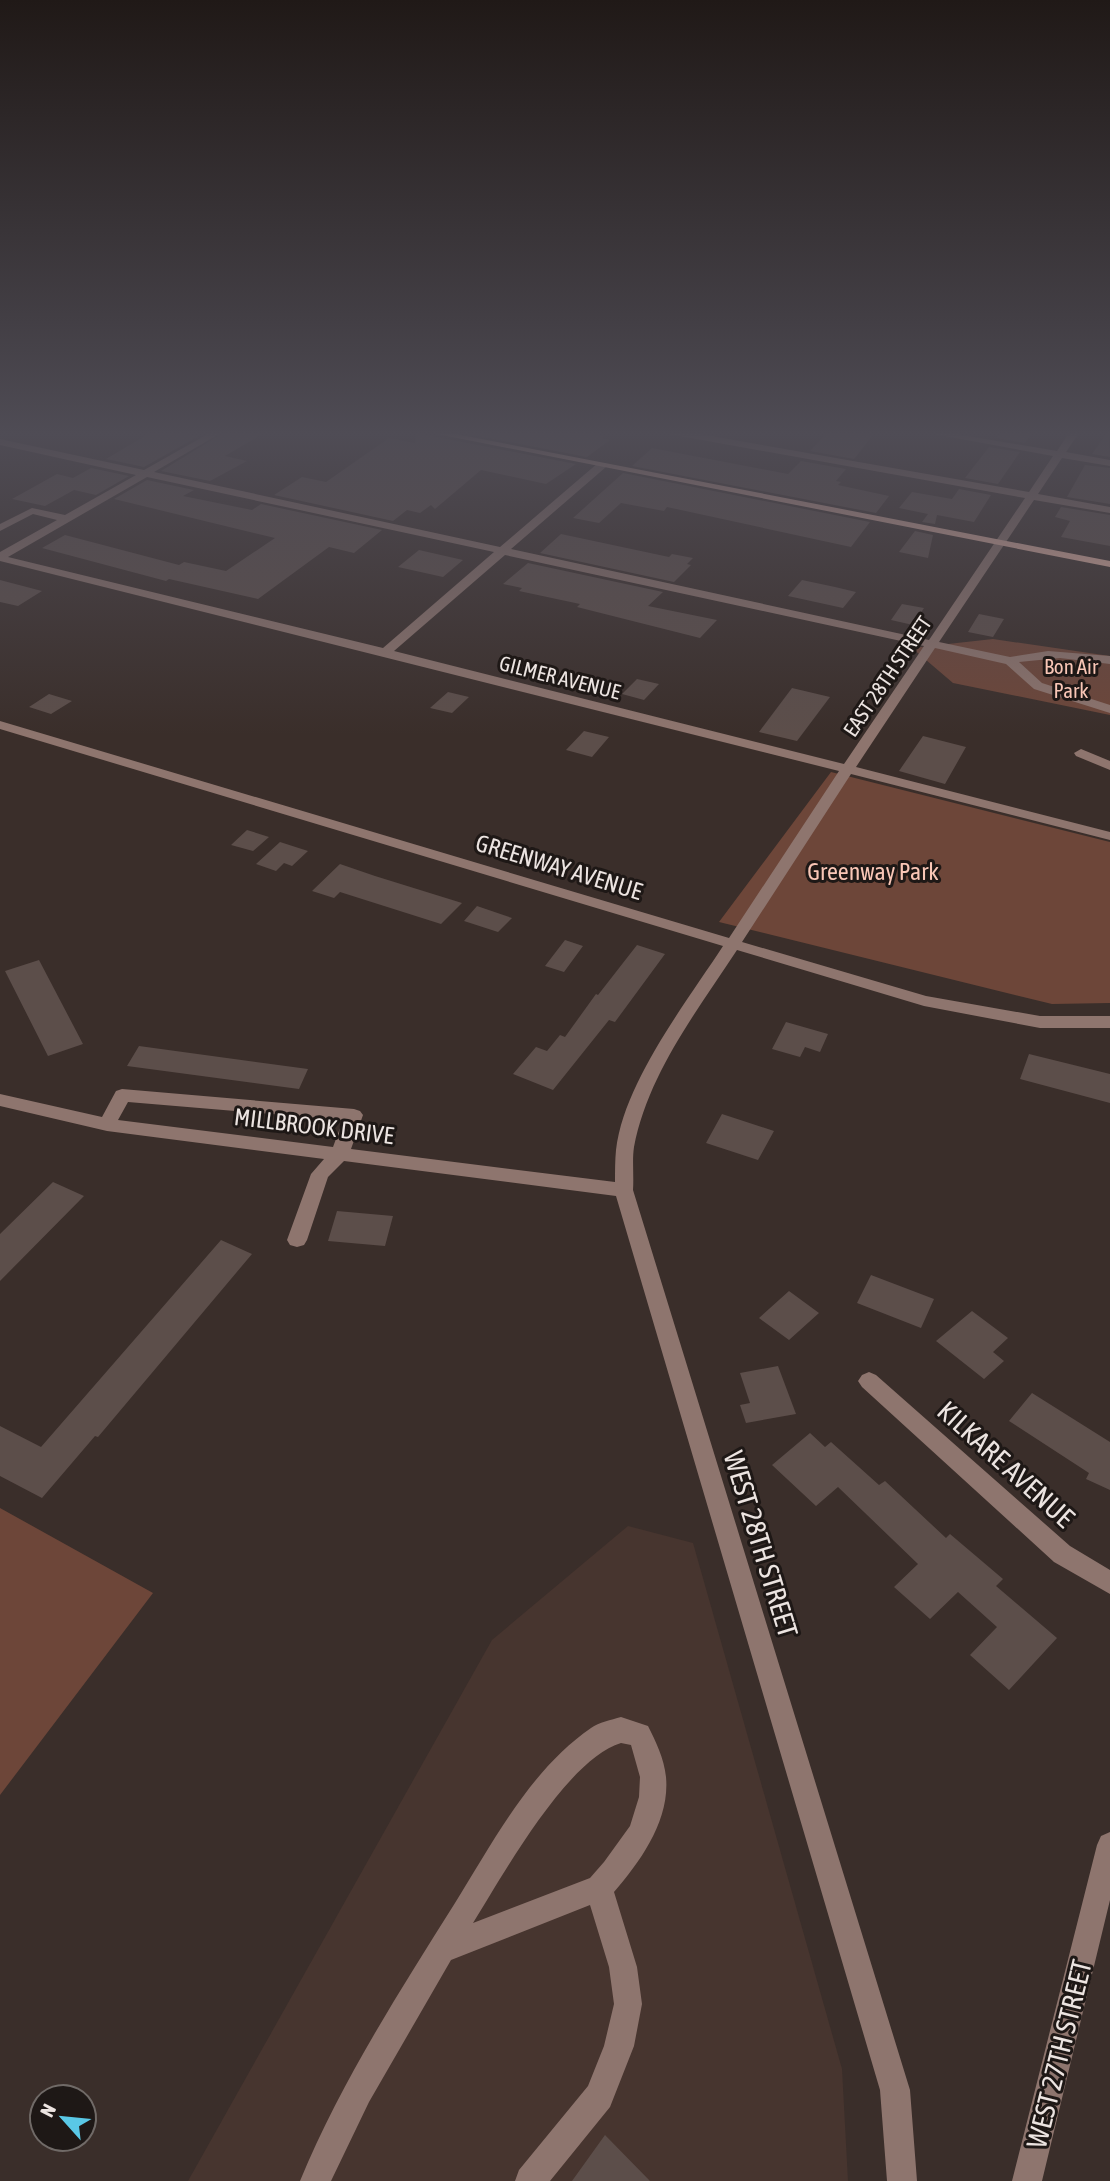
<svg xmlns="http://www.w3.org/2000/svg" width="1110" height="2181" font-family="'Asap Condensed',sans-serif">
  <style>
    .built { fill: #47352f }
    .green { fill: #6d4639 }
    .building { fill: #5c4e4a }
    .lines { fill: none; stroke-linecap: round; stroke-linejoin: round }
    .minor { fill: #8e756e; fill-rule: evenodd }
    .major { fill: #eab8a8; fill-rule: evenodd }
    .labels { text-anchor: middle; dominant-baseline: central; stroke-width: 6; stroke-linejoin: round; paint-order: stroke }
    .far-park-label { font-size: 21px; fill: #f9c6b6; stroke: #1e1816 }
    .far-street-label { font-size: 21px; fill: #ece4e1; stroke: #1e1816 }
    .street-label { font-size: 24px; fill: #ece4e1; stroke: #1e1816 }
    .park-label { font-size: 24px; fill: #f9c6b6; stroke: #1e1816 }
    .near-street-label { font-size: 28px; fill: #ece4e1; stroke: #1e1816 }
  </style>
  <rect width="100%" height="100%" fill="#3a2e2a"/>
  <path class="built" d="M628,1526L693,1543L842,2069L848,2181H188L492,1640Z"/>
  <path class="green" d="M993,639L1110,656V715L953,683L912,648Z
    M831,772L1110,842V1003L1052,1004L719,922Z
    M0,1508L153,1593L0,1795Z"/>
  <path class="building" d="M155,430L199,436L144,467L106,459Z
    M228,430H269L225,456L247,461L210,481L161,471Z
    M447,430H573L605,436L602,438L610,440L587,457Z
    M830,430H843L873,435L854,459L810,451Z
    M1003,430H1013L1032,433L1025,443L996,438Z
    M1109,430L1110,457L1092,454Z
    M416,432V433L576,464L546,484L481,470L435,509L431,505L420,513L407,510L393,521L274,495L302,477L326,482L389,438L415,443Z
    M989,447L1020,452L998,484L965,478Z
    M652,448L788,474L801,461L846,469L836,481L841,482L838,485L889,496L876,513L632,466Z
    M1085,465L1110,468V504L1067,497Z
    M91,468L129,476L96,495L74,490L45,506L12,499L57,474L73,478Z
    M623,473L870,522L851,547L667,507L664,511L621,503L599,523L573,518Z
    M147,480L194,490L183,496L252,510L261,504L382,530L354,553L329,547L258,599L169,579L166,581L42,548L65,535L179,565L184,562L226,571L275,538L114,499Z
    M959,489L991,495L974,522L937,515L935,524L922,522L928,514L899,508L912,492L952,499Z
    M1061,507L1110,515V546L1061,537L1070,521L1055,517Z
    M915,531L933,535L928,558L899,552Z
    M561,534L669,557L672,554L693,558L687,564L691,565L674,582L540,553Z
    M419,550L463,560L443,577L398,567Z
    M528,563L663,592L648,606L717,620L700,638L577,607L580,604L519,591L522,588L503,584Z
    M0,580L42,591L18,606L0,602Z
    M802,580L835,587L856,592L843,608L788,596Z
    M902,604L924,608L913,625L891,620Z
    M979,614L1004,619L993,637L968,632Z
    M637,679L659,684L644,700L622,694Z
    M792,688L830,697L797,741L759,732Z
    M448,692L469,697L452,713L430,708Z
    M49,694L72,701L51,714L29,707Z
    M584,731L609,737L592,757L566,750Z
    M923,736L966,747L945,784L899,771Z
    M247,830L269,837L253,851L231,845Z
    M280,842L308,851L292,866L284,863L276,871L256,864Z
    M340,864L375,876L462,903L441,924L340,892L334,898L312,891Z
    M477,906L512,918L498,932L464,921Z
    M565,940L583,946L564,972L545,966Z
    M637,945L665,954L615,1022L609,1020L553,1090L513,1074L536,1047L547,1051L560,1035L565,1037L596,994L598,995Z
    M39,960L83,1044L48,1056L5,971Z
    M786,1022L828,1034L820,1052L805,1047L800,1057L772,1049Z
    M139,1046L308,1069L299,1089L127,1066Z
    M1029,1054L1110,1074V1103L1020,1079Z
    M722,1114L774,1131L758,1160L706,1143Z
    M53,1182L84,1196L0,1281V1234Z
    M337,1211L393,1216L385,1246L328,1241Z
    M221,1240L252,1254L98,1437L95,1436L42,1498L0,1476V1426L41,1447Z
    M871,1275L934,1299L921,1328L857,1303Z
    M789,1291L819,1313L789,1340L759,1318Z
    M972,1311L1008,1338L993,1352L1004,1361L984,1379L936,1341Z
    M778,1366L796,1414L746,1423L740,1405L750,1403L740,1373Z
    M1032,1393L1110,1442V1490L1086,1479L1089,1473L1009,1421Z
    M810,1433L825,1447L831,1442L879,1485L885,1481L946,1538L950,1534L1003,1579L996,1586L1057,1638L1009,1690L970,1655L997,1627L958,1592L930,1619L894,1587L918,1564L838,1487L816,1506L772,1465Z
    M605,2135L650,2181H572Z"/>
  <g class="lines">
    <path class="minor" d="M215,430H226L154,472L500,547L598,463H606V467L511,549L929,640L1025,498L663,433L658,430H677L1029,492L1053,456L912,430H932L1057,451L1071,430H1081L1066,452L1110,460V466L1062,458L1038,494L1110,507V513L1034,500L939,642L1010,657L1048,651L1110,656V664L1060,658L1019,662L1042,683L1110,705V713L1034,689L1006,664L935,648L856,767L1110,832V840L851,774L742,942L926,996L1040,1016H1110V1028H1040L924,1006L737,950C697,1011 648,1074 634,1147C632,1160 634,1176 633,1190L910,2090L917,2181H887L880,2090L616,1196L344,1161L328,1177L307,1240L304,1245L297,1247L290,1245L287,1240L311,1174L324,1159L107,1131L0,1106V1094L102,1117L116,1091L122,1089L354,1109L360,1111L363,1115L351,1149L615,1182C615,1171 615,1160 616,1150C624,1082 686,1003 723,946L0,729V721L729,938L839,771L0,561V552L57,520L33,514L0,531V524L32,508L65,515L136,475L0,445V439L144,470ZM147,477L494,552L383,648L8,557ZM505,555L924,646L844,764L394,651ZM128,1102L343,1120L333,1147L118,1120Z
      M1081,749L1110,761V770L1076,756L1074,753Z
      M869,1372L876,1375L1070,1546L1110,1570V1594L1054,1562L862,1387L858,1381L862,1375Z
      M621,1717L648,1726C656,1742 664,1758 666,1777C670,1820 641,1861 614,1892L637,1967L642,2004L634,2046L610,2107L550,2181H515L519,2170L588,2086L604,2046L614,2004L609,1967L590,1905L451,1960L369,2102L331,2181H300C340,2084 399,1992 455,1903C493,1842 530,1770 591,1728C599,1722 611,1720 621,1717ZM621,1743L631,1745L640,1777L639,1797L630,1826L604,1862L590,1878L473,1923C503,1875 567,1759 621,1743Z
      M1110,1832V1900L1042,2181H1012L1097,1845L1101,1836Z"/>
    <path class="major" d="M417,430H435L1110,561V567Z"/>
  </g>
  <linearGradient id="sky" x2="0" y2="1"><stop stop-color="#201917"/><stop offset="0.59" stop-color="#4f4c55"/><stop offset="1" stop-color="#4f4c55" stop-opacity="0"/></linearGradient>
  <rect width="1110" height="735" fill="url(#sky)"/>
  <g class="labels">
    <g class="far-park-label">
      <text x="1071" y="666">Bon Air<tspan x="1071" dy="24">Park</tspan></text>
    </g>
    <g class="far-street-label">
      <text transform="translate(887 676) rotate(-56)">EAST 28TH STREET</text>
      <text transform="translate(560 677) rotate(14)">GILMER AVENUE</text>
    </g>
    <g class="street-label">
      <text transform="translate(559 867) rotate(17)">GREENWAY AVENUE</text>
      <text transform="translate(314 1126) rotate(7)">MILLBROOK DRIVE</text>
    </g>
    <g class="park-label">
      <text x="873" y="871">Greenway Park</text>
    </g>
    <g class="near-street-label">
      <text transform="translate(1006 1464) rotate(42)">KILKARE AVENUE</text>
      <text transform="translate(761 1544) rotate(73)">WEST 28TH STREET</text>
      <text transform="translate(1059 2054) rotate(-76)">WEST 27TH STREET</text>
    </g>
  </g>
  <g transform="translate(63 2118) rotate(297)"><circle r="33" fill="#1e1816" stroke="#706a67" stroke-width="2"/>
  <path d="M0-5L12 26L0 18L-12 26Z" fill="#5ac8e6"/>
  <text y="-10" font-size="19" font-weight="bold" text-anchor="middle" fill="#ece4e1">N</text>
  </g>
</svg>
